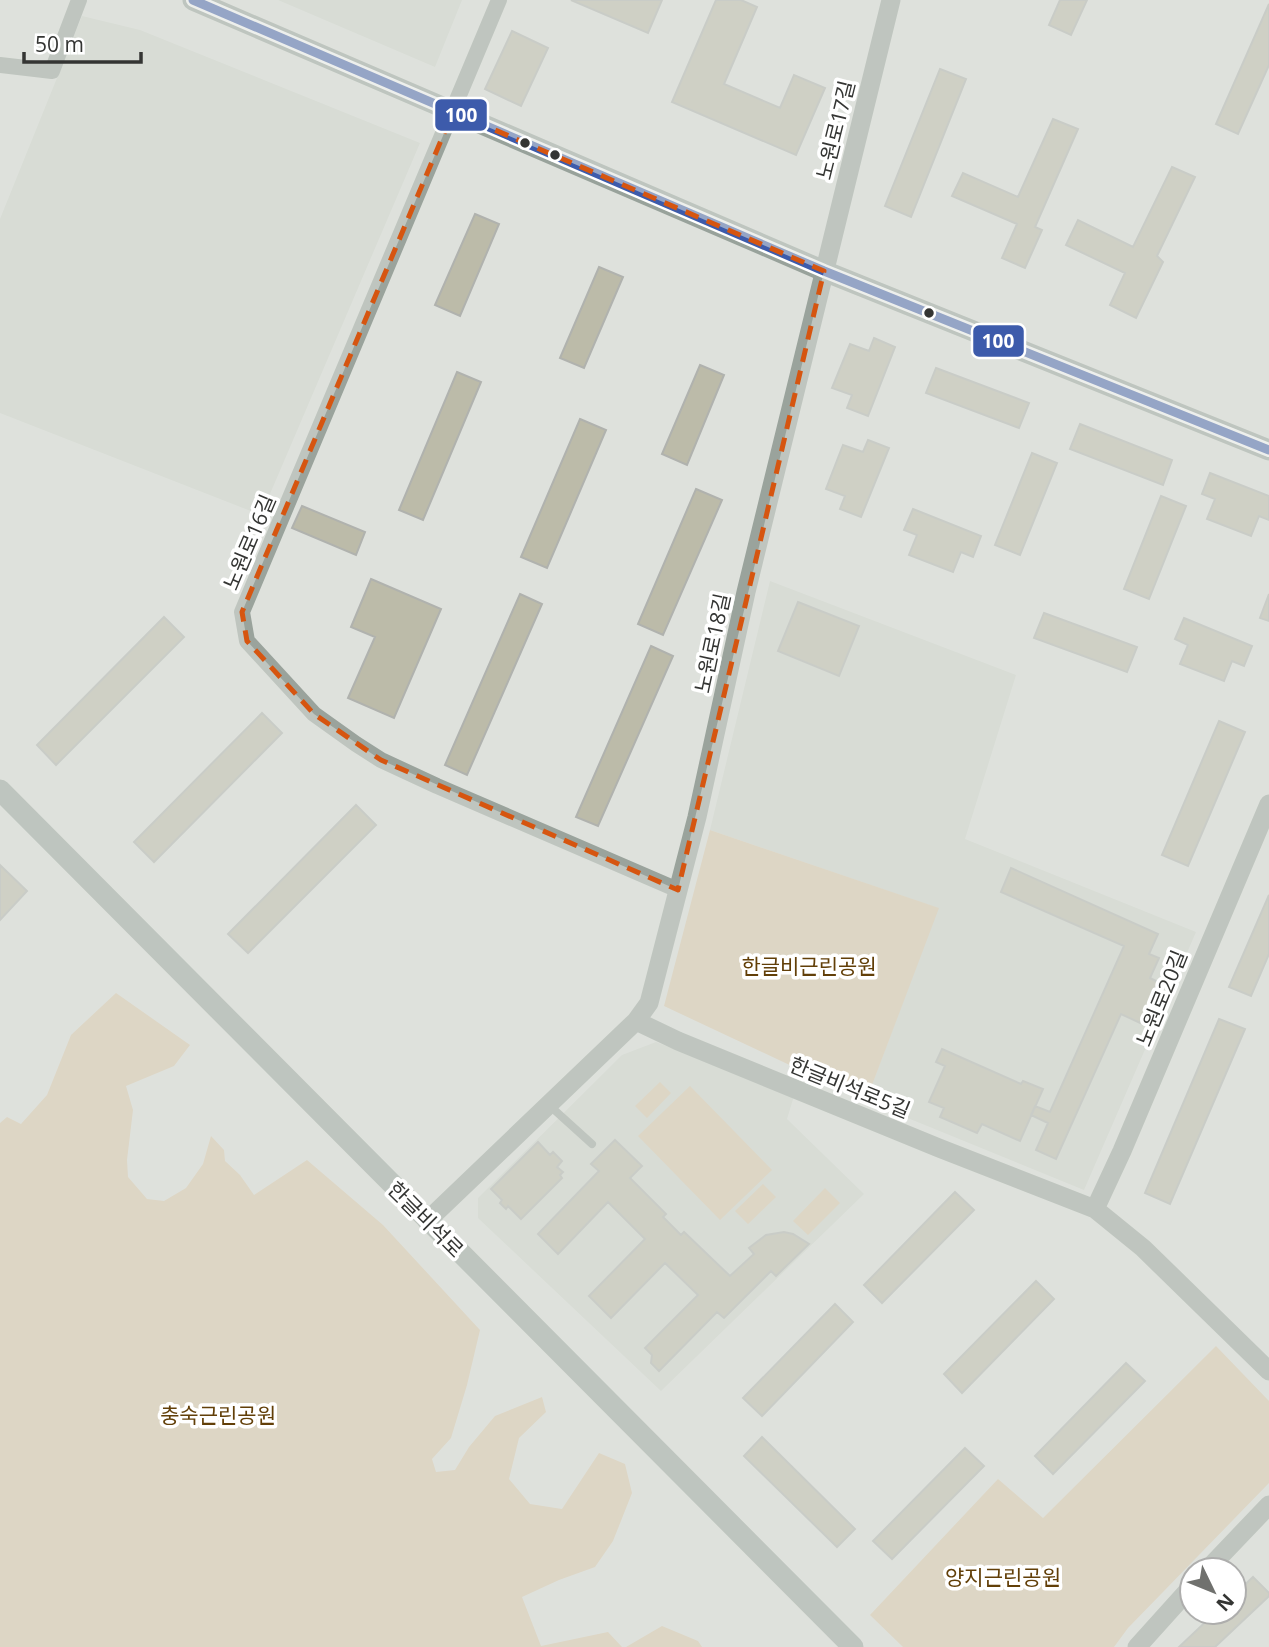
<svg xmlns="http://www.w3.org/2000/svg" width="1269" height="1647" font-family="'Open Sans','Noto Sans KR',sans-serif">
  <style>
    .built { fill: #d0d5cc }
    .green { fill: #dcc7a9 }
    .building { fill: #bcbba9; stroke: #b0b2ae; stroke-width: 2 }
    .lines { fill: none; stroke-linecap: round; stroke-linejoin: round }
    .service { stroke: #9aa39c; stroke-width: 8 }
    .minor { stroke: #9aa39c; stroke-width: 16 }
    .tertiary { stroke: #9aa39c; stroke-width: 19 }
    .secondary { stroke: #98a29b; stroke-width: 21 }
    .bus-1-casing { stroke: #fff; stroke-width: 14 }
    .bus-1 { stroke: #3d5bab; stroke-width: 9 }
    .marked { fill: none; stroke: #d65510; stroke-width: 5; stroke-dasharray: 14 9; stroke-linejoin: round }
    .bus-dot { fill: #343533; stroke: #fff; stroke-width: 2.5 }
    .labels { text-anchor: middle; dominant-baseline: central; stroke-width: 7; stroke-linejoin: round; paint-order: stroke }
    .street-label { font-size: 21px; fill: #343533; stroke: #fff }
    .park-label { font-size: 21px; fill: #623f08; stroke: #fff }
    .line-badge { stroke: #fff; stroke-width: 2.5 }
    .badge-label { font-size: 19px; text-anchor: middle; font-weight: bold; fill: #fff }
  </style>
  <rect width="100%" height="100%" fill="#dee1dc"/>
  <path class="built" d="M278,0H462L435,67Z
    M82,16L140,30L420,143L261,515L0,413V219Z
    M770,581L1016,675L965,839L1196,932L1084,1190L866,1101L938,908L710,830Z
    M656,1042L794,1096L787,1119L864,1194L661,1391L478,1218V1198L622,1055Z"/>
  <path class="green" d="M710,830L939,908L866,1101L664,1006Z
    M116,993L190,1045L174,1066L126,1086L133,1110L127,1160L128,1177L147,1199L164,1201L186,1188L203,1164L211,1136L224,1150L225,1161L240,1175L254,1195L307,1160L383,1225L480,1330L467,1385L451,1438L432,1459L436,1472L455,1470L469,1447L495,1416L542,1397L546,1412L519,1438L509,1479L530,1504L562,1509L599,1453L625,1464L632,1493L613,1541L595,1567L559,1580L522,1597L541,1646L608,1632L622,1647H0V1123L7,1117L21,1124L47,1095L71,1035Z
    M660,1082L671,1093L647,1118L635,1106Z
    M690,1086L772,1170L720,1220L638,1136Z
    M763,1184L776,1197L748,1224L735,1211Z
    M825,1188L840,1203L808,1235L793,1221Z
    M1216,1346L1269,1401V1483L1128,1628L1114,1647H903L870,1615L998,1479L1043,1518Z
    M662,1626L698,1641L702,1647H626Z"/>
  <path class="building" d="M571,0H662L648,33Z
    M716,0H741L757,7L724,84L780,108L794,75L825,88L796,155L672,102Z
    M1060,0H1087L1071,35L1049,25Z
    M1269,4V65L1238,134L1216,124Z
    M512,31L548,48L521,106L485,89Z
    M940,69L966,79L911,217L885,206Z
    M1053,119L1078,129L1035,227L1042,230L1025,268L1002,258L1017,224L952,196L963,173L1018,197Z
    M1172,167L1195,177L1157,256L1163,262L1136,318L1110,305L1125,273L1066,245L1078,220L1133,247Z
    M475,214L499,224L460,316L435,305Z
    M599,267L623,277L584,368L560,358Z
    M874,338L895,347L868,416L847,408L852,395L832,388L850,344L869,351Z
    M700,365L724,375L687,465L662,454Z
    M936,368L1029,403L1019,428L926,393Z
    M457,372L481,382L423,520L399,510Z
    M580,419L606,430L547,568L521,557Z
    M1080,424L1172,460L1163,485L1070,449Z
    M868,440L889,448L861,517L840,509L845,496L826,489L843,445L863,452Z
    M1032,453L1057,463L1020,555L995,545Z
    M1210,473L1269,496V520L1259,516L1251,536L1207,519L1215,499L1202,494Z
    M696,489L722,500L663,635L638,624Z
    M1161,496L1186,506L1149,599L1124,589Z
    M302,506L365,532L356,555L292,528Z
    M913,509L981,536L973,557L961,552L953,572L909,555L917,535L904,530Z
    M371,579L441,609L394,718L348,698L375,637L351,627Z
    M520,594L542,604L467,775L445,765Z
    M1269,594V621L1260,618Z
    M798,602L859,626L839,676L778,651Z
    M1044,613L1137,647L1127,672L1034,638Z
    M164,617L184,637L56,765L37,745Z
    M1184,618L1252,646L1244,666L1232,661L1224,681L1180,664L1188,645L1175,639Z
    M651,646L673,656L598,826L576,817Z
    M262,713L282,733L154,862L134,842Z
    M1219,721L1245,732L1188,866L1162,855Z
    M356,805L376,825L248,953L228,934Z
    M0,865L27,891L0,920Z
    M1011,868L1158,934L1149,954L1159,958L1150,978L1158,982L1140,1023L1121,1014L1056,1159L1036,1150L1048,1123L1031,1115L1035,1106L1050,1112L1124,946L1001,892Z
    M1269,895V954L1251,996L1229,987Z
    M1219,1019L1245,1029L1170,1204L1145,1193Z
    M942,1049L1021,1084L1023,1081L1043,1089L1020,1141L982,1124L977,1133L940,1117L944,1108L929,1102L945,1066L936,1062Z
    M615,1140L642,1166L630,1178L666,1214L663,1217L681,1235L684,1232L730,1276L754,1254L749,1248L766,1235L784,1232L793,1234L809,1244L776,1276L771,1271L724,1318L717,1312L659,1371L651,1363L652,1355L645,1348L698,1295L665,1263L611,1318L589,1296L645,1239L608,1202L558,1254L538,1234L599,1171L591,1164Z
    M538,1142L550,1155L553,1152L562,1161L557,1167L563,1172L560,1175L562,1178L521,1219L508,1206L506,1209L500,1203L502,1200L491,1189Z
    M955,1192L974,1210L882,1303L864,1285Z
    M1036,1281L1054,1299L962,1393L944,1374Z
    M835,1304L853,1322L762,1416L743,1398Z
    M1126,1363L1145,1381L1053,1474L1035,1456Z
    M762,1437L855,1529L837,1547L744,1456Z
    M965,1448L984,1466L892,1559L873,1541Z
    M1253,1577L1269,1593V1596L1215,1647H1179L1216,1612H1234V1595Z"/>
  <g class="lines">
    <path class="service" d="M550,1106L592,1144"/>
    <path class="minor" d="M499,0L242,612L247,641L314,714L356,744L381,760L437,786L678,890
      M0,65L52,71L79,0"/>
    <path class="tertiary" d="M636,1021L678,1041L939,1148L1095,1209L1143,1248L1269,1371
      M1095,1209L1122,1151L1269,804
      M427,1221L636,1021L649,1003L697,817L746,592L891,0
      M1207,1570L1269,1505
      M1137,1647L1192,1586"/>
    <path class="secondary" d="M193,0L824,271L1269,450
      M0,790L853,1647"/>
    <defs>
      <path id="bus-1" d="M193,0L824,271L1269,450"/>
    </defs>
    <use href="#bus-1" class="bus-1-casing"/>
    <use href="#bus-1" class="bus-1"/>
  </g>
  <path d="M0 0H1269V1647H0ZM453,112L824,271L678,890L381,760L314,714L247,641L242,612Z" fill="#dee1dc" fill-opacity=".55" fill-rule="evenodd"/>
  <path class="marked" d="M453,112L824,271L678,890L381,760L314,714L247,641L242,612Z"/>
  <g class="bus-dot">
    <circle cx="525" cy="143" r="6"/>
    <circle cx="555" cy="155" r="6"/>
    <circle cx="929" cy="313" r="6"/>
  </g>
  <g class="labels">
    <g class="street-label">
      <text transform="translate(835 130) rotate(-76)">노원로17길</text>
      <text transform="translate(249 542) rotate(-67)">노원로16길</text>
      <text transform="translate(712 643) rotate(-78)">노원로18길</text>
      <text transform="translate(1161 998) rotate(-68)">노원로20길</text>
      <text transform="translate(850 1087) rotate(22)">한글비석로5길</text>
      <text transform="translate(426 1219) rotate(45)">한글비석로</text>
    </g>
    <g class="park-label">
      <text x="809" y="966">한글비근린공원</text>
      <text x="218" y="1415">충숙근린공원</text>
      <text x="1003" y="1577">양지근린공원</text>
    </g>
  </g>
  <g class="line-badge">
    <rect x="434" y="98" width="54" height="34" rx="7" fill="#3d5bab"/>
    <rect x="972" y="324" width="53" height="34" rx="7" fill="#3d5bab"/>
  </g>
  <g class="badge-label">
    <text x="461" y="122">100</text>
    <text x="998" y="348">100</text>
  </g>
  <g transform="translate(1213 1591) rotate(133)"><circle r="33" fill="#ffffff" stroke="#aeaead" stroke-width="2"/>
  <path d="M0-5L12 26L0 18L-12 26Z" fill="#70716e"/>
  <text y="-10" font-size="19" font-weight="bold" text-anchor="middle" fill="#343533">N</text>
  </g>
  <path d="M24 52v10h117v-10" fill="none" stroke="#343533" stroke-width="3.5"/>
  <text x="35" y="52" font-size="21" fill="#343533" stroke="#ffffff" stroke-width="5" paint-order="stroke">50 m</text>
</svg>
